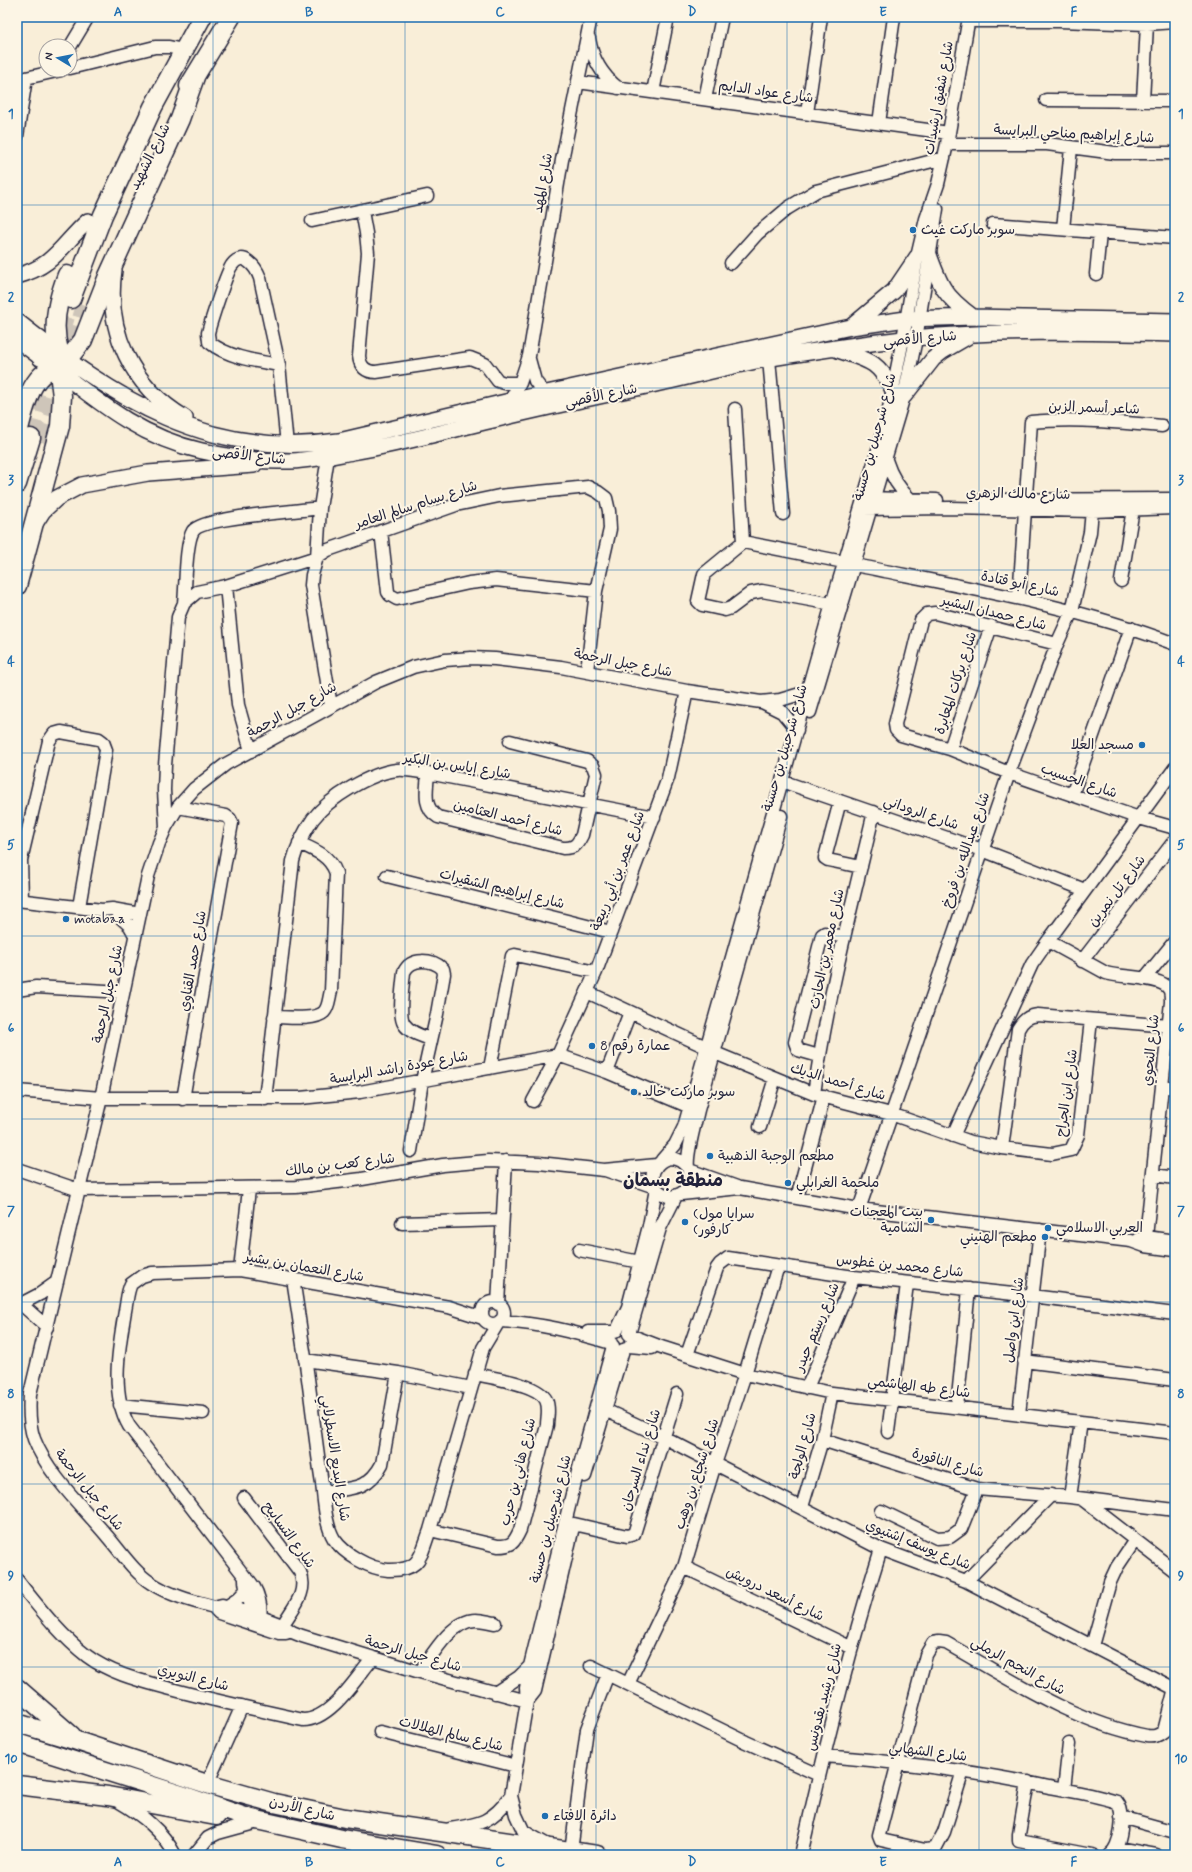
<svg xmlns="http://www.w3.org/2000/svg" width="1192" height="1872" font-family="Mynerve,'Playpen Sans Arabic',sans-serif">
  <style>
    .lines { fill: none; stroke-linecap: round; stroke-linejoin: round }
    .highway-tunnel { stroke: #cec5b9; stroke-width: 18; stroke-dasharray: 18 9; stroke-linecap: butt }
    .minor-casing { stroke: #22223b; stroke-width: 15 }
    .major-casing { stroke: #22223b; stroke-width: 18 }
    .highway-casing { stroke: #22223b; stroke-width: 21 }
    .minor { stroke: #fcf5e5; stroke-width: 12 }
    .major { stroke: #fcf5e5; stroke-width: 15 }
    .highway { stroke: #fcf5e5; stroke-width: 18 }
    .grid { fill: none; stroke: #1f6fb2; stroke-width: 1; stroke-opacity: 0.55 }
    .poi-dot { fill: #1f6fb2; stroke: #fcf5e5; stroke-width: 1.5 }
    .labels { text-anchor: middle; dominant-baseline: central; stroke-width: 4; stroke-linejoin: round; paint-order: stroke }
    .street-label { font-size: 14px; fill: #22223b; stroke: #fcf5e5 }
    .poi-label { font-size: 14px; fill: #22223b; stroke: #fcf5e5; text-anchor: start }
    .district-label { font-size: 18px; font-weight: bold; fill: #22223b; stroke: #fcf5e5 }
    .neatline { fill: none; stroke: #1f6fb2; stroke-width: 1.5 }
    .grid-label { font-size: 13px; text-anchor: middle; font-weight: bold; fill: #1f6fb2 }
  </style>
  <rect width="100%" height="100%" fill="#f9eed8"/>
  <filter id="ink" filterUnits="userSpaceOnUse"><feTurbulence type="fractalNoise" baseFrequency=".025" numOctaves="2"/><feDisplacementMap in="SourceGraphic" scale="8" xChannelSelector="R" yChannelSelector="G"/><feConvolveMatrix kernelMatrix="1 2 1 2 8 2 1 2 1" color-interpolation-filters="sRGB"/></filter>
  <g filter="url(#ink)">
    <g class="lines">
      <path class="highway-tunnel" d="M74,344L85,305
        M31,438L71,299
        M45,443L58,400"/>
      <defs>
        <path id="minor" d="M969,21H1059L1147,24L1175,22
          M589,38C592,59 602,75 618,88
          M70,47L88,17
          M70,68L155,47H169L183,50
          M17,80L61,70
          M578,82L949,133
          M653,92L668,17
          M705,99L722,17
          M1046,100L1175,101
          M1143,101L1147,24
          M807,113L821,17
          M879,123L894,17
          M17,136L26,78
          M947,144H1047L1115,153H1175
          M362,211L366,233L368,253L359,356C360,367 366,372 376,372L470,358L485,364L498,381L505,383H520
          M312,221L427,196
          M993,224L1175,238
          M1063,229L1071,148
          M731,263L757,234L788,208L816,191L944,158
          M1096,274L1100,233
          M529,359L535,381L545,394
          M769,359L783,514
          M279,365C255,361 227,357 209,342C209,339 208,336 208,333C210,324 227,271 232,265C243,250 256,267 260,278L279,365L287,445
          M510,401L520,383L529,356L562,160L591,17
          M735,409L743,542
          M886,460C891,476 898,488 911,500
          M867,498L937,500
          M981,500L1175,499
          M863,509L950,508L1092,511L1175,508
          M381,531L388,592L390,595L397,599L469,583L496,580L596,591
          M855,565C963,587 1072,605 1175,644
          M1121,581L1133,509
          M226,586L238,705L251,751
          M1019,598L1031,422C1074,418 1118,422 1162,426
          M184,603C186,586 185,544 193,531C202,517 300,511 320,508
          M832,604L762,591L751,593L731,608L725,610L702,605L698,601L704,574L743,542L844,562
          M1057,644L935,613L927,614L921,620L895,724L896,730L901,735L950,749L1009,773L1139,818L1175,828
          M764,703L782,712L797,730
          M331,706L311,585L312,575L317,557L328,550L456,505L499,496L588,487L598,492L606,498L609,511L610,529L596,591L587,671
          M810,712L904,396L916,339L937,209
          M950,749L991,626
          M428,773C427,790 422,807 438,817L563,848C575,848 577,845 582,835L596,774L593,766L587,761L510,741
          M790,784L982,850L1085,890
          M1072,795L1131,628
          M840,801L825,858L828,860L861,867
          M178,807L226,816L230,819L232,823L183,1099
          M166,827L164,790L165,765L178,617L184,603L197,592L226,586L317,557L320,508L328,457
          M387,876L611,932
          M17,900L102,910L112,909L140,914
          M22,900L21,860L49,741L54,734L61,732L99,739L103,742L106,750L79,907
          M119,916L130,926L135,935
          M1048,941L1106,973C1121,978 1161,976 1169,989C1171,992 1171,998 1171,1002L1145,1246
          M1082,961L1175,840
          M1144,979L1175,941
          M17,990L36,987L123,992
          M587,992L706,1047
          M274,1017C285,1017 315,1021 324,1012C329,1007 329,997 331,991L336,873C330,856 315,850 299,843
          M715,1053L814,1094L891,1114L971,1142L1002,1148L1052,1154L1071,1150L1078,1135L1091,1020
          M819,1056L798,1050L795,1042L822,935L825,933L844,937
          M490,1068L512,956L515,955L596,972
          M607,1072L630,1012
          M1162,1086L1175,1088
          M17,1091L101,1098H300L360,1092L558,1055L607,1072L690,1107
          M814,1094C827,999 852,905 874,812
          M265,1099L293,861C297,846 304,832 313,819C329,798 370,773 397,770C407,769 418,772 428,773L654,817
          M533,1101L558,1055L596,972L668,778L687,691
          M760,1127L775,1078
          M953,1136L1032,964L1048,941L1175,768
          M1002,1148L1018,1029C1023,1020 1028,1016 1038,1015L1169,1026
          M411,1151L422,1081L437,1014L444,974L443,969C432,959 411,957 404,972C403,984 398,1015 404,1024C410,1033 422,1036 431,1039
          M662,1160L675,1145L684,1127L832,604L886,423L903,339L917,257L926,219L938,184L947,144L969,17
          M688,1168C666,1140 636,1180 663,1194C668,1197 675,1197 680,1194C685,1192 688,1187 690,1182C691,1177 689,1173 688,1167C686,1154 695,1124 698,1110L781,816
          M17,1169L79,1190L296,1187L362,1179L443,1165L488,1161L539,1163L604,1170L657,1165
          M605,1170L655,1187
          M689,1170L737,1187
          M1154,1175L1175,1178
          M681,1194L740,1188L859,1209L1131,1241L1145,1246L1175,1250
          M797,1198L824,1096
          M859,1209L1009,773L1057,644L1072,611L1090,532L1093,500
          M402,1223L502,1220
          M1139,1239L1146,1237L1175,1241
          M579,1250L640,1262
          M240,1270L249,1189
          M293,1279C297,1303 300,1327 304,1351C311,1395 315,1439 322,1483C324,1500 325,1524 334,1539C344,1554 370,1569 388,1570C421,1571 420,1557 430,1530L483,1348L498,1323
          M482 1313a11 11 0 1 1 22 0a11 11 0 1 1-22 0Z
          M21,1304L47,1327
          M498,1304L506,1161
          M17,1306L40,1294L57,1282
          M500,1321C539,1323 574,1332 611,1343
          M617,1330L628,1307L649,1226L656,1189
          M588,1332H615
          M629,1334L660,1228L676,1196
          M630,1335L664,1348L745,1374L832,1393L1175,1433
          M629,1346L652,1348
          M687,1355L717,1268L720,1264L728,1258L854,1277L1032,1296L1175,1314
          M305,1360L398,1373L471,1388
          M1024,1361L1175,1380
          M807,1388L854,1277
          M120,1405L203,1413
          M957,1407L969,1289
          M605,1410L663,1437L881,1549L966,1581L1175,1689
          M1019,1414L1040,1230
          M888,1432L907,1284
          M822,1440L977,1489L1070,1497L1175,1510
          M585,1476L623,1350
          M323,1492C350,1488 368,1491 382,1464L398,1373
          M1070,1497L1081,1422
          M244,1498L300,1572C310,1596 287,1612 279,1633
          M1082,1499L1175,1571
          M802,1507L822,1440L832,1393
          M881,1511L937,1538L950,1537L961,1529L977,1489
          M574,1524L627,1536L634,1534L677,1394
          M430,1530L498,1546C512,1546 514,1543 520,1530L547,1425C547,1417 550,1408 546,1400C538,1384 493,1378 475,1374
          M684,1567L852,1648
          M245,1578C244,1592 255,1606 251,1620
          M17,1580C38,1606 60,1635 87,1656C111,1674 142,1681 171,1689C215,1701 259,1710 303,1720C331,1720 356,1678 373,1658
          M966,1581L1051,1495
          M226,1607L238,1599L247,1589
          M216,1610L219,1613L279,1633H286
          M258,1626C264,1610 259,1588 245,1577L129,1426C110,1393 119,1347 125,1311C127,1302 127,1292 131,1284L142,1276L152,1273L240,1270L449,1307L483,1318
          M1092,1646L1110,1582L1117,1567L1135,1540
          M591,1666L746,1742L819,1775
          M420,1672C432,1655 452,1620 476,1620C482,1620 489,1622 495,1623
          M628,1684L684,1567L715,1464L745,1374L778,1266
          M495,1693L519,1677L530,1666
          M527,1701L420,1672L302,1636L292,1632L282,1625L253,1614L222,1605L214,1607C192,1601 169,1595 151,1583C134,1572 121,1552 107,1536C83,1507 48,1475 34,1439C29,1425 29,1409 30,1394L101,1098L148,876L159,843L166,827L178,807L194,789L226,764L376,682L413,667L445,660L471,658L495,659L561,667L687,691L761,702L780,700L807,692
          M527,1701L535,1691L573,1527
          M380,1732L516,1766
          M824,1756C900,1762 975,1771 1049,1787C1072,1791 1096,1795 1117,1802C1126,1813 1121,1848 1109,1855
          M963,1771L944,1832L935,1849L925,1850L881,1840L879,1835L926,1655L933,1643L939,1642L946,1643C1010,1679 1073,1722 1147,1736C1154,1737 1158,1736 1164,1731L1175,1688
          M1028,1782L1019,1834V1841L1092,1855
          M207,1784L242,1706
          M1064,1790L1069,1744
          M118,1801C142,1815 162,1830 175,1855
          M1121,1817L1175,1832
          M450,1829C481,1824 492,1822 511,1796
          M546,1844L528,1834L523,1830L516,1815L511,1796L527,1701L526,1688L530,1666L574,1486L613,1346
          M1117,1848L1156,1855
          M571,1851L587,1729L608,1674
          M194,1855L208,1838L218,1833L258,1822
          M801,1855C824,1752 849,1649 881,1549"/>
        <path id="major" d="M928,252C940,286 944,296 973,317
          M114,270C105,331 132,387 185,418
          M17,276C55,266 62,244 88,221
          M17,321C115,399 208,460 339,441L510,401L851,327L906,319L973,317L1175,321
          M851,327L894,291L917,257
          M17,340C79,383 125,434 202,451C229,457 259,462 286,461C308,461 330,456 352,452C400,444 446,431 493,420C550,406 608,394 665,382C700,374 735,365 771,358C815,351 859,344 903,339C993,330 1085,332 1175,334
          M838,350C867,360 878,360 893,390
          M904,396L933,359L943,351L967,337
          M36,522L43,511L57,498L82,485L148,473L254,465"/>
        <path id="highway" d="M189,86L231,17
          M67,275C52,314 51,340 69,378
          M71,299L103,215L153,107L202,17
          M41,357L57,360L66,359L72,354L83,340L108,276L180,119L195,77
          M17,436C26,405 30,365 70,365
          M17,484L31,438
          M17,586L60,426L62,396L58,365
          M17,1688L72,1736
          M17,1723L77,1741L207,1784L274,1803L345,1818L597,1855
          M17,1743L185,1796L248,1818L342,1839L437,1855
          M17,1785L108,1796L216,1816"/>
      </defs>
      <use href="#minor" class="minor-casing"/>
      <use href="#major" class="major-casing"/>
      <use href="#highway" class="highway-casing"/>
      <use href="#minor" class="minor"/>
      <use href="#major" class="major"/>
      <use href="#highway" class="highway"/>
    </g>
  </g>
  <path class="grid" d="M213,17V1855M405,17V1855M596,17V1855M787,17V1855M979,17V1855M17,205H1175M17,388H1175M17,570H1175M17,753H1175M17,936H1175M17,1119H1175M17,1302H1175M17,1484H1175M17,1667H1175"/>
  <g class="poi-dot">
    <circle cx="913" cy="230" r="4"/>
    <circle cx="1142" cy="745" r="4"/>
    <circle cx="66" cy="919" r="4"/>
    <circle cx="592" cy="1046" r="4"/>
    <circle cx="634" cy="1092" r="4"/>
    <circle cx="710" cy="1156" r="4"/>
    <circle cx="788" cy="1183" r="4"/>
    <circle cx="931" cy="1220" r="4"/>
    <circle cx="685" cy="1222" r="4"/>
    <circle cx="1048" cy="1228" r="4"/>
    <circle cx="1045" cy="1237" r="4"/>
    <circle cx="545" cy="1816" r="4"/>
  </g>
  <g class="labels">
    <g class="street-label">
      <text transform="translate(766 92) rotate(8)">شارع عواد الدايم</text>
      <text transform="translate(939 98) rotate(-80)">شارع شفيق ارشيدات</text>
      <text transform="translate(1074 134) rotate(3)">شارع إبراهيم مناحي البرايسة</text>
      <text transform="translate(150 157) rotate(-63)">شارع الشهيد</text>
      <text transform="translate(543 183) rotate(-80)">شارع المهد</text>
      <text transform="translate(920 339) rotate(-5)">شارع الأقصى</text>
      <text transform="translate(601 396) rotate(-12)">شارع الأقصى</text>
      <text transform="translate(1094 408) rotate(2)">شاعر أسمر الزبن</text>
      <text transform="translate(875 437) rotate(-75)">شارع شرحبيل بن حسنة</text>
      <text transform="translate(249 456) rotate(6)">شارع الأقصى</text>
      <text transform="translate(1018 494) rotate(1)">شارع مالك الزهري</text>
      <text transform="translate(416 505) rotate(-18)">شارع بسام سالم العامر</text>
      <text transform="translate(1020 584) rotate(12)">شارع أبو قتادة</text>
      <text transform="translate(994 613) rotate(14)">شارع حمدان البشير</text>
      <text transform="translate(623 663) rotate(11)">شارع جبل الرحمة</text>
      <text transform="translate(956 683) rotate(-72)">شارع بركات المعابرة</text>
      <text transform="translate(292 710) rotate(-29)">شارع جبل الرحمة</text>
      <text transform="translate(785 748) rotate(-74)">شارع شرحبيل بن حسنة</text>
      <text transform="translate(457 766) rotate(9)">شارع إياس بن البكير</text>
      <text transform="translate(1079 781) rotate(19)">شارع الحسيب</text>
      <text transform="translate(921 813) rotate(19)">شارع الروداني</text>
      <text transform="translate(508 818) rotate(14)">شارع أحمد العثامين</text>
      <text transform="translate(966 850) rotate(-71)">شارع عبدالله بن فروخ</text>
      <text transform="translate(618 871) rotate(-69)">شارع عمر بن أبي ربيعة</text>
      <text transform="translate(502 889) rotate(14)">شارع إبراهيم الشقيرات</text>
      <text transform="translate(1117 891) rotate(-53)">شارع تل نمرين</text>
      <text transform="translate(827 949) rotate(-78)">شارع معمر بن الحارث</text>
      <text transform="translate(193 961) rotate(-80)">شارع حمد القناوي</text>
      <text transform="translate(108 994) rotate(-78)">شارع جبل الرحمة</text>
      <text transform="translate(1151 1050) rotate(-84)">شارع النحوي</text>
      <text transform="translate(399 1068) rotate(-10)">شارع عودة راشد البرايسة</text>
      <text transform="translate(838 1082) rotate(17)">شارع أحمد الديك</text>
      <text transform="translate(1067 1093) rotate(-82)">شارع ابن الجراح</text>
      <text transform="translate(340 1165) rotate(-7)">شارع كعب بن مالك</text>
      <text transform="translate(900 1266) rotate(6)">شارع محمد بن غطوس</text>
      <text transform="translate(304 1267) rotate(10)">شارع النعمان بن بشير</text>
      <text transform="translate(1014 1320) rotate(-83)">شارع ابن واصل</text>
      <text transform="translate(817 1327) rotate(-67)">شارع رستم حيدر</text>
      <text transform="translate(919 1387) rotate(7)">شارع طه الهاشمي</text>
      <text transform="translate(803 1446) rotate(-75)">شارع الولجة</text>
      <text transform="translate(335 1458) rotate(81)">شارع البديع الاسطرلابي</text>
      <text transform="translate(641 1460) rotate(-73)">شارع نداء السرحان</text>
      <text transform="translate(948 1463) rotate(16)">شارع الناقورة</text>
      <text transform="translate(518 1472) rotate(-76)">شارع هاني بن حرب</text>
      <text transform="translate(697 1474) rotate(-72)">شارع شجاع بن وهب</text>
      <text transform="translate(89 1490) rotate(51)">شارع جبل الرحمة</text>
      <text transform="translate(551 1519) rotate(-76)">شارع شرحبيل بن حسنة</text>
      <text transform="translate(289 1535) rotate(54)">شارع التسابيح</text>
      <text transform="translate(918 1545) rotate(22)">شارع يوسف إشتيوي</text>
      <text transform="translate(775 1594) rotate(26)">شارع أسعد درويش</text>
      <text transform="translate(413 1654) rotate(16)">شارع جبل الرحمة</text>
      <text transform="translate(1018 1666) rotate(29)">شارع النجم الرملي</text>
      <text transform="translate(193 1678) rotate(14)">شارع النويري</text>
      <text transform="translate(824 1697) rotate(-76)">شارع رشيد بقدونس</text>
      <text transform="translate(451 1734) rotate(14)">شارع سالم الهلالات</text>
      <text transform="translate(928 1752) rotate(7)">شارع الشهابي</text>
      <text transform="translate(302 1809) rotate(13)">شارع الأردن</text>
    </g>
    <g class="poi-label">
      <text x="921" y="230">سوبر ماركت غيث</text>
      <text x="1134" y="745" text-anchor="end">مسجد العلا</text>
      <text x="74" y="919">motabaa</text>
      <text x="600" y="1046">عمارة رقم 8</text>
      <text x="642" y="1092">سوبر ماركت خالد</text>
      <text x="718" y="1156">مطعم الوجبة الذهبية</text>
      <text x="796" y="1183">ملحمة الغرابلي</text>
      <text x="923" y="1212" text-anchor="end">بيت المعجنات<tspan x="923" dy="16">الشامية</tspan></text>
      <text x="693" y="1214">(سرايا مول<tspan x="693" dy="16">(كارفور</tspan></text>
      <text x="1056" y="1228">العربي الاسلامي</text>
      <text x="1037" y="1237" text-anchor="end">مطعم الهنيني</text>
      <text x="553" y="1816">دائرة الافتاء</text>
    </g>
    <g class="district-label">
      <text x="673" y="1181">منطقة بسمان</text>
    </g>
  </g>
  <rect width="1192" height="1872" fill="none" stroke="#fcf5e5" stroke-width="44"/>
  <g transform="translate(58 58) rotate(280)"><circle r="19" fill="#fcf5e5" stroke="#a5a1a1"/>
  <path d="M0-3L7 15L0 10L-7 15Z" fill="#1f6fb2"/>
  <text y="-6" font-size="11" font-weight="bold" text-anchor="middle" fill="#22223b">N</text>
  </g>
  <rect x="22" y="22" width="1148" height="1828" class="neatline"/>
  <g class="grid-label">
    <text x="118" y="16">A</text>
    <text x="309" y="16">B</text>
    <text x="500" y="16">C</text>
    <text x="692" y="16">D</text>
    <text x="883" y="16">E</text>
    <text x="1074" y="16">F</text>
    <text x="11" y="118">1</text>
    <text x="1181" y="118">1</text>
    <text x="11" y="301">2</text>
    <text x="1181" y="301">2</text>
    <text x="11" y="484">3</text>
    <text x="1181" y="484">3</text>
    <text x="11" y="666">4</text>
    <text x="1181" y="666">4</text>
    <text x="11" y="849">5</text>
    <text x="1181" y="849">5</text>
    <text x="11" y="1032">6</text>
    <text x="1181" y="1032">6</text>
    <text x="11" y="1215">7</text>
    <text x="1181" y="1215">7</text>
    <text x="11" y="1398">8</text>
    <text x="1181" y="1398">8</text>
    <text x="11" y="1580">9</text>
    <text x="1181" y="1580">9</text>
    <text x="11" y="1763">10</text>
    <text x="1181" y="1763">10</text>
    <text x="118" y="1866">A</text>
    <text x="309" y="1866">B</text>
    <text x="500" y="1866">C</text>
    <text x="692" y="1866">D</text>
    <text x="883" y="1866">E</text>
    <text x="1074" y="1866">F</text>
  </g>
</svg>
